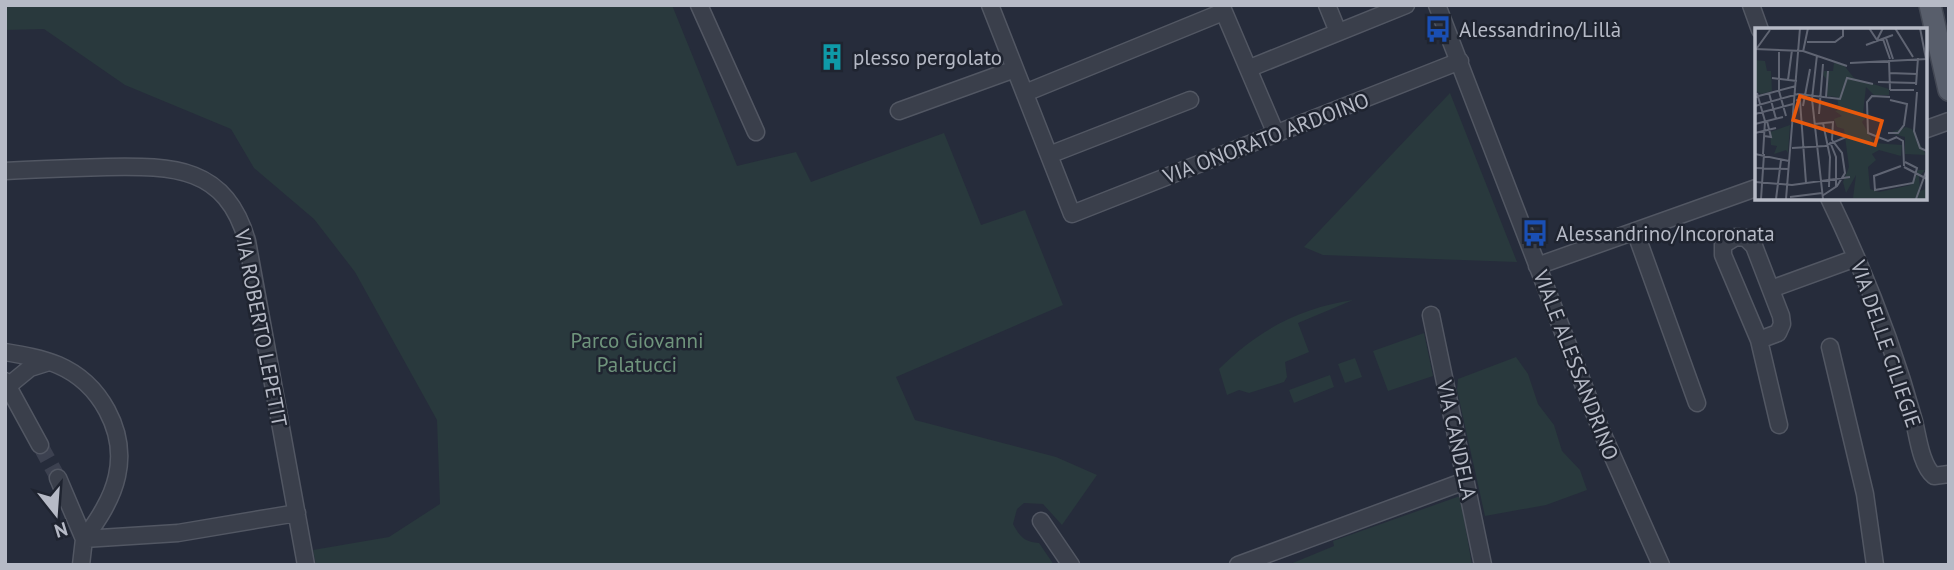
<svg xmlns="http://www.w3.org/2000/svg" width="1954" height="570" font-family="'PT Sans',sans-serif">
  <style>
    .green { fill: #29393d }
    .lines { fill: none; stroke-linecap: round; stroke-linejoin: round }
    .minor-tunnel { stroke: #3c4150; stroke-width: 16; stroke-dasharray: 16 8; stroke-linecap: butt }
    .minor-casing { stroke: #525763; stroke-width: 19 }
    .major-casing { stroke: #434854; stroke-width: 24 }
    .minor { stroke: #3a3f4b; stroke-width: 16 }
    .major { stroke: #585e6b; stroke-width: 21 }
    .labels { text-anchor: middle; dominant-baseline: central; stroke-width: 5; stroke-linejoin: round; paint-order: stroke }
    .poi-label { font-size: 21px; fill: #b6bac6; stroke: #1f2430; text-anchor: start }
    .street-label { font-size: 21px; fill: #b6bac6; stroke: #1f2430 }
    .park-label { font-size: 21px; fill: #6f947c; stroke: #1f2430 }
    .inset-road { fill: none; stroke: #606573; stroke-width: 2 }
    .view { fill: #e8590c; fill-opacity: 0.15; stroke: #e8590c; stroke-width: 3.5 }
    .inset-edge { fill: none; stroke: #b6bac6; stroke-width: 3.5 }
  </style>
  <rect width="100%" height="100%" fill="#262c3b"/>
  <path class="green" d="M5,5H672L737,166L796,152L811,182L944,133L981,225L1025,210L1063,305L896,377L915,420L1056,457L1097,475L1062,525L1043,504L1024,503L1017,509L1013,524C1020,537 1024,542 1039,543L1054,565H316L313,550L389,537L440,504L437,420L355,272L314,219L254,168L231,129L125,85L44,29L5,30Z
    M1450,93L1517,262L1323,255L1304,247Z
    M1353,300L1298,323L1309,352L1285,362L1287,377L1284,382L1249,393L1239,390L1227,395L1219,369C1257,331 1299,308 1353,300Z
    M1424,333L1433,376L1388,391L1373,351Z
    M1516,357L1528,374L1538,404L1554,425L1562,451L1580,470L1587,490L1546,505L1485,516L1457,390L1458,379Z
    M1355,358L1362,377L1345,383L1338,364Z
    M1330,375L1334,387L1294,403L1289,390Z
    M1460,496L1472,565H1288L1334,546L1333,541Z"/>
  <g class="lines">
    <path class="minor-tunnel" d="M40,445L58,478"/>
    <defs>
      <path id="minor" d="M699,5L756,132
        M990,5L1072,214L1460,61
        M1221,5L1273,127
        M1327,5L1338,32
        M1437,5L1600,428L1661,565
        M1751,5L1760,30
        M1250,68L1406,5
        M1025,93L1223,12
        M899,111L1015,69
        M1924,130L1949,121
        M1049,155L1190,100
        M5,171C39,169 73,168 107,167C173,166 226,166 247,241L306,565
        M1829,198C1863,268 1893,345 1914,421C1918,437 1921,465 1934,476L1949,474
        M1635,231L1697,403
        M1736,237L1746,238L1754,246L1781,316L1782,324L1778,333L1759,340L1723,255V245Z
        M1537,266L1756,188
        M1771,289L1856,258
        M1431,315L1483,565
        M1759,340L1779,425
        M1830,347L1865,494L1875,565
        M5,352C23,355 41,358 58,365C100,383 127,431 117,476C112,499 98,520 84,539
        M5,381L40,445
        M8,386L30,368L49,362
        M58,478L84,539L81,565
        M1041,521L1071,565
        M84,539L178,533L297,513
        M1238,565L1465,481"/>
      <path id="major" d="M1930,5L1949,90"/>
    </defs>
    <use href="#minor" class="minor-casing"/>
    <use href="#major" class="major-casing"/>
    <use href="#minor" class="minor"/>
    <use href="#major" class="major"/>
  </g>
  <defs>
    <symbol id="bus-bare" viewBox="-9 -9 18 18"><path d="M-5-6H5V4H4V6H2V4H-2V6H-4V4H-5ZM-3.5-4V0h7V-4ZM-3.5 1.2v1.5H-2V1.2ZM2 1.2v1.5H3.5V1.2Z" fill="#1a4fb4" stroke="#1f2430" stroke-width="2.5" paint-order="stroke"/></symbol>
    <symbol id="building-bare" viewBox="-9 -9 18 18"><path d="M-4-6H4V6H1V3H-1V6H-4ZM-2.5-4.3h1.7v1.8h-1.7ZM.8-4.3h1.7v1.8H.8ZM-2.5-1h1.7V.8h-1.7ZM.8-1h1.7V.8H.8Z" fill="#0f9aa8" stroke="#1f2430" stroke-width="2.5" paint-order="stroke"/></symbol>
  </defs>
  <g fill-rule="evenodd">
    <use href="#bus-bare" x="1419" y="10" width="38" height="38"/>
    <use href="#building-bare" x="813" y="38" width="38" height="38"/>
    <use href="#bus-bare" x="1516" y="214" width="38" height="38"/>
  </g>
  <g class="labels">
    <g class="poi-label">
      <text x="1459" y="29">Alessandrino/Lillà</text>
      <text x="853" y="57">plesso pergolato</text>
      <text x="1556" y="233">Alessandrino/Incoronata</text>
    </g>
    <g class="street-label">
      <text transform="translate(1266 138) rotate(-21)">VIA ONORATO ARDOINO</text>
      <text transform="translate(261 328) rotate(79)">VIA ROBERTO LEPETIT</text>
      <text transform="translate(1886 344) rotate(71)">VIA DELLE CILIEGIE</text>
      <text transform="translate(1576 365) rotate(69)">VIALE ALESSANDRINO</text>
      <text transform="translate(1457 440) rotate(78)">VIA CANDELA</text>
    </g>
    <g class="park-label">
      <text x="637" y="340">Parco Giovanni<tspan x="637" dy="24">Palatucci</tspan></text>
    </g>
  </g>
  <g transform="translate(1755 28)">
    <rect width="172" height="172" fill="#262c3b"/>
    <path d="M0,32L10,33L12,43H16L17,63L6,66L0,62ZM79,35L88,36L99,50L134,61V67H119L111,59L108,85L114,86L107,94L119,115L147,117L146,128L124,122L117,126L121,132L113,139L115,161L124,164L156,157L163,142H170L164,149L165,163L171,161V171L98,170L101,147L91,165L88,154L94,139L89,101L82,99L79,91L87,88L80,83L84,82L82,69L72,68L73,53L68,47L69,43H78ZM35,97L33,125L31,122L19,126L22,118L16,117L15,104ZM151,99L157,101L171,127L150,126V109L134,105Z" fill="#29393d"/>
    <path class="inset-road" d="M114,0L122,12L128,0M140,0L158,29M165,0L171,31M131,10L138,31M128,11L135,31M52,14H80L88,8V0M111,17L138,7M2,20L15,2M0,21L48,23L92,38M24,24V63L31,88M48,24L53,0M62,27L57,71L68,171M134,32L135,62M95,35L172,31M134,45L162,46M17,50L42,53M33,52L37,22M123,54L161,55M161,57L163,30M135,62H159M162,64L159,103L165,120L172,123M2,65L10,93L8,126M14,65L21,91M0,69L41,58M71,69L73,43M135,69L117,68L112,74L113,105L133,113L142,109M41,72L45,73L51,155M0,78L43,66L85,71L92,50L118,56M48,78L55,41M0,86L38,76M64,86L68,36M68,95L75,129L74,159M0,96L28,89M59,96L78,94L77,112M0,105L21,100M133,105H143L149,97L152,76L135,72M9,108L16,109L12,93M141,109L148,113L149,138M75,114L81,129V160M37,120L70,118L91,109M0,126L34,133M146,138L119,148L120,162L158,155L162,140L150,134M149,139L172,151M0,140L34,141M0,154L37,157L95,149M67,168L82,158L90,145L87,125L77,112M35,169L67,165M6,171L9,126M21,171L26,132M31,171L45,0M161,171L172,141"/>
    <path class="view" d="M45,68L127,93L120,117L38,92Z"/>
    <rect width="172" height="172" class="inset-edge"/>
  </g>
  <rect width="1954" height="570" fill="none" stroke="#b6bac6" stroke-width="14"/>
  <g transform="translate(56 514) rotate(163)" stroke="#1f2430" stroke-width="5" paint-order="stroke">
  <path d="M0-5L12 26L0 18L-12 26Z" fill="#b6bac6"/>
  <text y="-10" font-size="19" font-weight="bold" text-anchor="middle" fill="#b6bac6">N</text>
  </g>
</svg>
